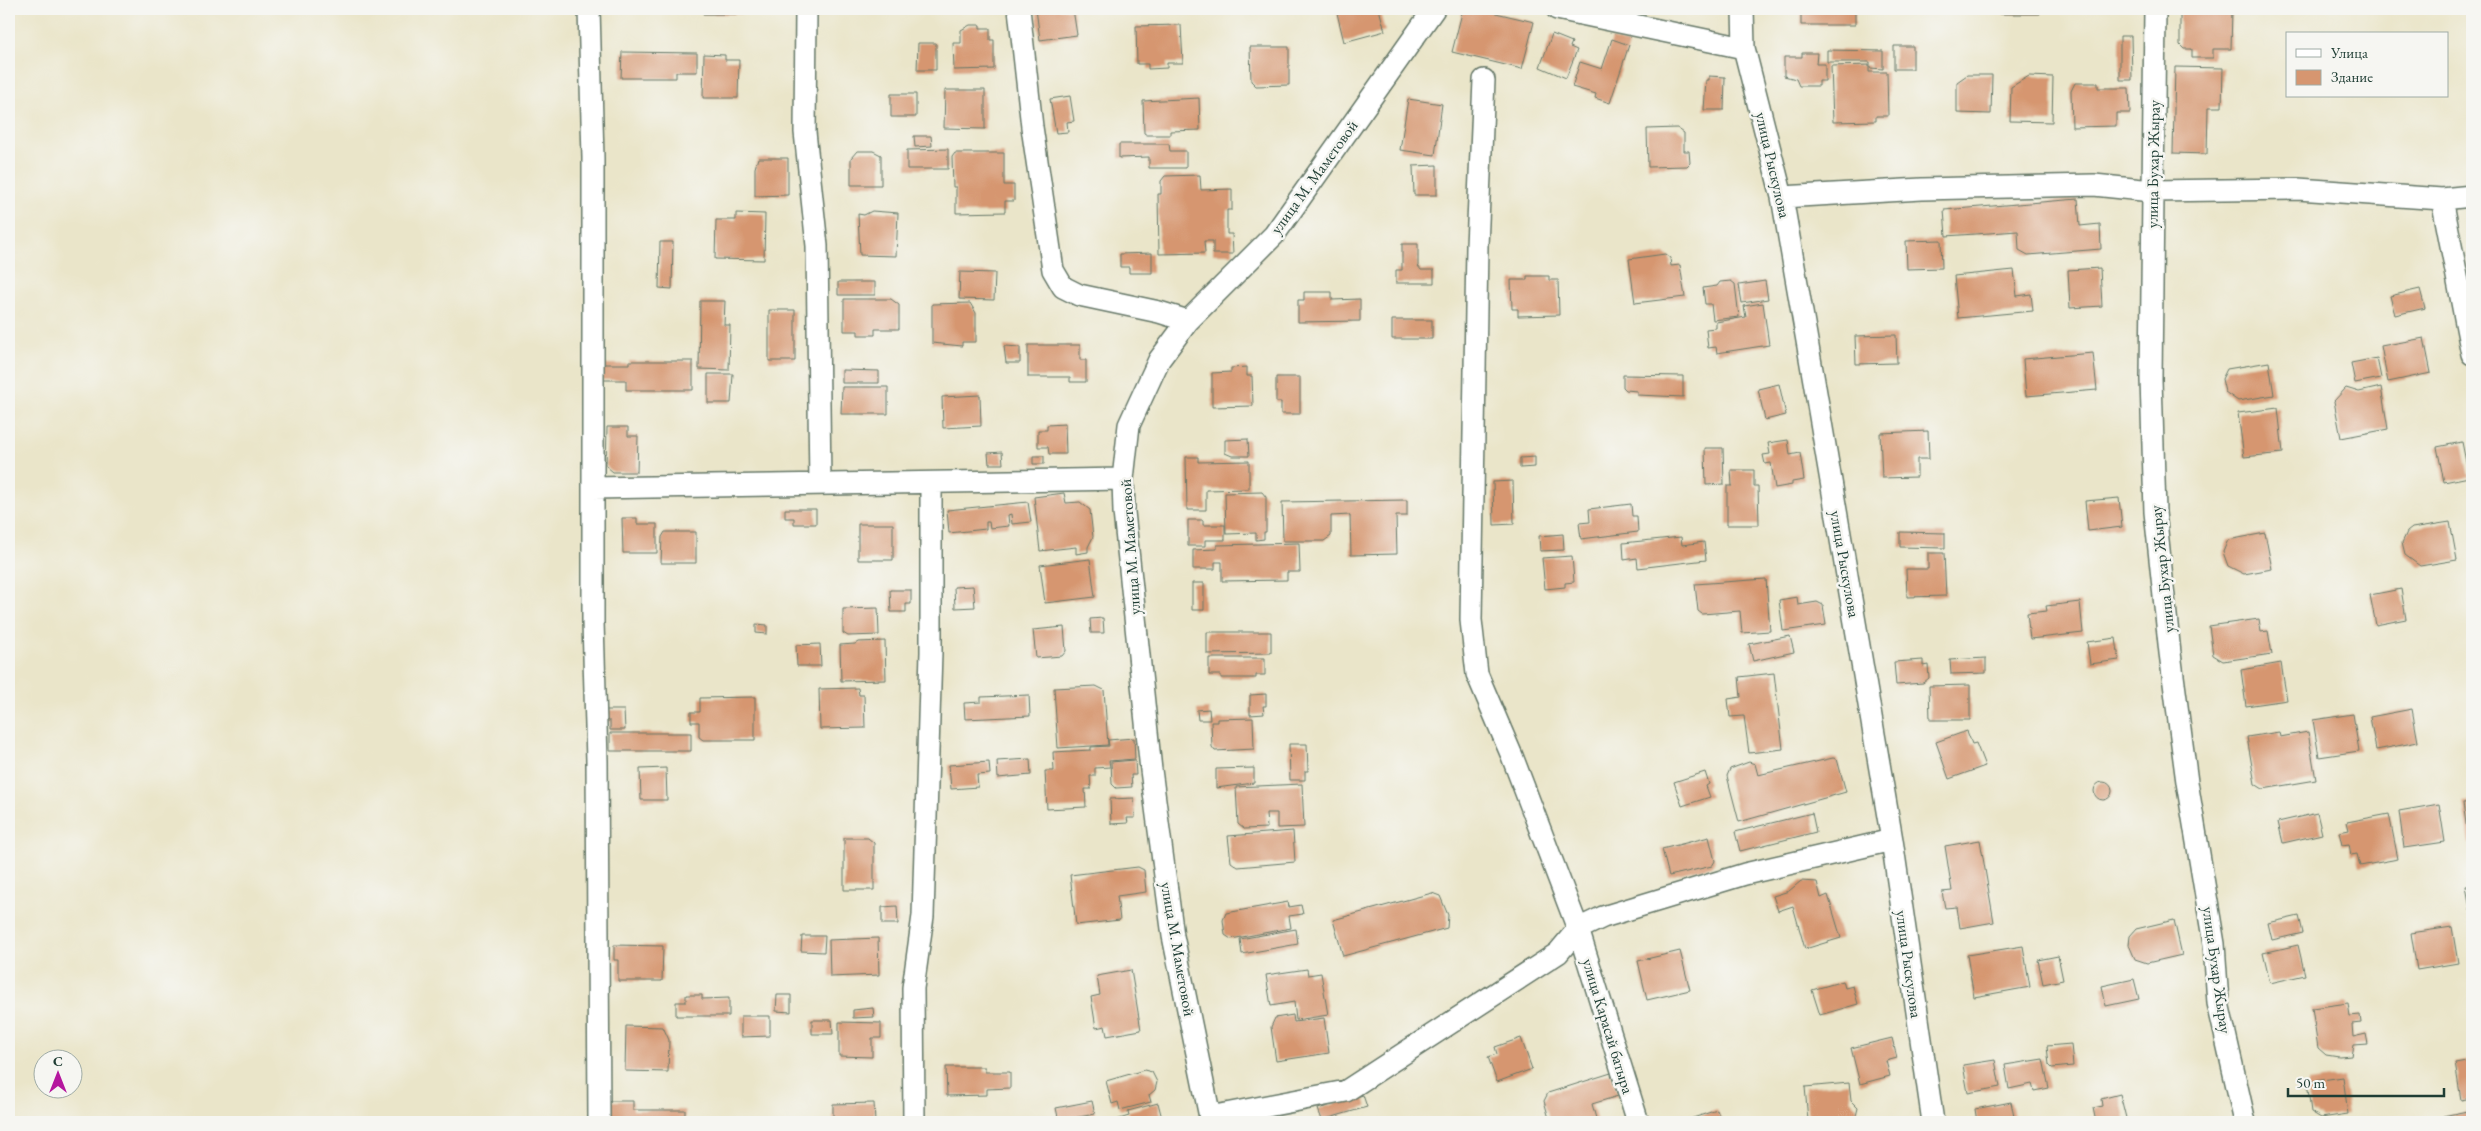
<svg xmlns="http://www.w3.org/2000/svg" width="2481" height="1131" font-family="'EB Garamond',serif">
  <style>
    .building { fill: #d69670 }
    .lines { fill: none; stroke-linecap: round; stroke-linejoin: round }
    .minor-casing { stroke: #667868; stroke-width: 24 }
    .minor { stroke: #fff; stroke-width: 21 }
    .labels { text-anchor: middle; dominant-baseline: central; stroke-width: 5; stroke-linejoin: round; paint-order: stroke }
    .street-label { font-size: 16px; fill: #1f3d34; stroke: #f6f6f2 }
  </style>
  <rect width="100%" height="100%" fill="#f6f6f2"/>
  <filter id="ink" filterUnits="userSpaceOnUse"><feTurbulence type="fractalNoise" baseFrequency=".02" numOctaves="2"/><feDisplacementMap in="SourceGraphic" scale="10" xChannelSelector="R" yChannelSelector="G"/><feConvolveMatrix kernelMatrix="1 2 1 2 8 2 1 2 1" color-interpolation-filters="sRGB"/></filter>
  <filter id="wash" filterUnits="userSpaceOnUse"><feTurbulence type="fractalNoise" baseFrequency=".0096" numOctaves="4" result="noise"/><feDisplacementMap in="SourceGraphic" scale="20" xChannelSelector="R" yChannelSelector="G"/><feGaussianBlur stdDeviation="1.12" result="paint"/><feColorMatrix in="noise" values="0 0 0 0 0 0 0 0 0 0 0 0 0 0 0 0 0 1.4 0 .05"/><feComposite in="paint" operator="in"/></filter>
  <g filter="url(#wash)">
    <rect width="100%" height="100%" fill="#eae5c9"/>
    <g id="blocks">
      <path class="building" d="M703,9H741V14H703Z
        M1036,9H1073L1077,35L1040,40Z
        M1336,9H1379L1385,31L1344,42Z
        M1463,9H1479L1534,22L1522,69L1452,52Z
        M1801,9H1855V25H1801Z
        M2000,9H2040V14H2000Z
        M2180,10H2232L2231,49H2213V58H2192V49H2184L2180,45Z
        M970,25H980V28H990V40H994V69L954,70L953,43H961V30Z
        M1181,25L1183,63H1167V68L1148,69V64H1137L1136,26Z
        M1552,34L1572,42L1570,47L1577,50L1566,78L1540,67Z
        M2120,36H2131L2132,80H2120Z
        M1612,39L1629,45L1610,103L1595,98L1596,94L1572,87L1580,62L1602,69Z
        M918,43H936V70H917Z
        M1894,46H1913V69H1894Z
        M1250,47H1289V85L1256,86L1251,81Z
        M1827,50L1883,51V69L1870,68V62H1827Z
        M622,52L697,53V72H676V78H621Z
        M1802,53H1817L1816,64H1825V81H1819V86H1799L1796,79L1784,76V57H1802Z
        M704,54L725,55V60H739L738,98H703Z
        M1869,65V72H1887L1888,116H1876V121L1833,122L1831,66Z
        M2175,67L2223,68L2222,107H2208L2207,154L2173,153Z
        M1967,75H1992L1991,114L1957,113V82Z
        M1709,76L1725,77L1724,110H1704L1706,80H1709Z
        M2029,76L2053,77L2052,122L2010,121L2011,87Z
        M2075,83H2098V88H2129L2130,113H2116V126L2072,127L2071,91Z
        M945,90H985V129L944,128Z
        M891,94H916V117H891Z
        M1070,96L1074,121L1067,122L1068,132L1056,133L1050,99Z
        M1199,98L1200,130L1170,131V135H1147L1144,133L1143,101Z
        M1408,99L1442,104L1435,155L1400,150Z
        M1677,128L1684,133V151H1689L1690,163L1687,166L1648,167L1647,129Z
        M914,136H931L932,146L915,147Z
        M1119,144H1169L1170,151H1186V168H1149V157L1119,158Z
        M948,149V169H907V150Z
        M857,151H873L881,155V185H851V158Z
        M955,153H1004V185H1014V201H1005V212L956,213V187H953L952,157Z
        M758,158H788V195L755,196V168Z
        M1437,165V195H1414L1413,166Z
        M1200,175L1201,190L1232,189V210H1227V234H1232L1233,254H1213V241H1204L1205,253L1159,254L1158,194H1161V181L1165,176Z
        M2078,199L2080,226L2100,224L2101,249L2028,255L2019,250L2018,231L1946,236L1944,210Z
        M872,211L898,213L896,256L860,255L858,214L864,215Z
        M736,213L765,214L764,260L715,259L716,220H736Z
        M1941,240L1942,268L1907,269L1906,241Z
        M660,242H673L672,289L659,288Z
        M1402,244H1418V266L1421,270H1434V283H1396V270H1402Z
        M1152,253V273H1129V267H1120V254Z
        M1665,254L1670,258L1671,266L1680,265L1685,297L1635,303L1629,259Z
        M2100,268L2102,306L2070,308L2068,270Z
        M2014,270L2017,296L2031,294L2033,311L1958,318L1954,276Z
        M960,272L995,273L994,300L959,299Z
        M1527,276H1549V280H1558L1559,315L1518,316V309H1512L1511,280H1527Z
        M1731,281L1735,284L1739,317L1713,320L1711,304H1705L1703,288L1717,286L1720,282Z
        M1765,281L1768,299L1742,303L1739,285Z
        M838,282H875V295H838Z
        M2420,289L2425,308L2395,315L2390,296Z
        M1304,292H1332V300L1360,299V321L1298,322V300H1304Z
        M844,299H891L899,305V329H875V335H858V331H844Z
        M700,301H725L724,325H730L729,370L699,369Z
        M970,303L976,313V342H962V346L932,343V304Z
        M1763,303L1769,345L1717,353L1716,347L1708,348L1706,329L1716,328V322L1746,317L1744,306Z
        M769,310H795V361H769Z
        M1392,320H1432V339H1392Z
        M1896,335L1897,363L1856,364L1855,336Z
        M2424,338L2431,373L2388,382L2381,346Z
        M1028,345H1080V360H1086V382H1070V377H1028Z
        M1004,346L1020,347V363H1006Z
        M2093,353L2097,390L2026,396L2023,359Z
        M2377,358L2381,378L2355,383L2351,363Z
        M629,361H693V390H626V380H602V364H629Z
        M2269,362L2274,395L2238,401L2225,392L2222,379L2227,369Z
        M1247,367V376H1252L1253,406L1212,407V373L1231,372V368Z
        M842,370L879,371V383H842Z
        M708,374H733L731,403H708Z
        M1623,375L1683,376V397L1637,395V391L1626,390L1623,387Z
        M1276,377H1300V414H1281V402H1276Z
        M1779,384L1786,415L1765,420L1758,389Z
        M842,387H888V414H841Z
        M2381,387L2388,429L2341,438L2334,401L2346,388L2359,392Z
        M980,395L981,426L943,428L942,397Z
        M2278,408L2283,453L2244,457L2238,413Z
        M1065,424L1066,454H1049L1048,447H1038V430H1047V425Z
        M607,427H628V436H638L637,472H613L606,466Z
        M1928,431L1929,459H1917V477L1882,478L1880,433Z
        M1248,439L1249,456H1232L1225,453V440Z
        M1788,440L1790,455L1800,453L1804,480L1792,482V485L1775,488L1771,463L1765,464L1763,455L1770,454L1768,443Z
        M2462,442L2469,477L2444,482L2437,447Z
        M1705,448H1723L1724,484L1706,485Z
        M1002,452L1003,464H989L988,453Z
        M1033,456H1044V464H1033Z
        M1186,457H1198V462L1249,461V489L1206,490V510H1187Z
        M1535,457V467L1520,468V458Z
        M1731,470H1754V486H1758L1759,525H1727V486H1732Z
        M1513,481L1514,524L1494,525L1493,482Z
        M1262,492L1266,497V532H1264V539L1256,540V533L1226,534L1225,493Z
        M1064,493L1066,503L1080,502L1090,510L1093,537L1088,547V552L1076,554V547L1040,551L1034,497Z
        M2119,498L2122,527L2088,531L2085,501Z
        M1407,500V516H1396L1397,554L1351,555L1350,515L1331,516V536L1324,541H1283L1282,502Z
        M1028,502L1031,522L1012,524L1011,514L1008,515L1009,526L990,528L989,522H986V529L949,533L947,510Z
        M1631,504L1632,516H1637L1638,532L1581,539L1579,523L1590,522L1589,509Z
        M785,509H816V524H794V518H785Z
        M622,518H637V524H657V553H623Z
        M1188,520H1203V525H1225V540H1205V546H1188Z
        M2450,522L2457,560L2420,566L2405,555L2402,543L2407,532L2412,528Z
        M858,524H893V560H858Z
        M665,532H696V563H661L662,537Z
        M1900,532L1945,533V548L1900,547Z
        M2265,533L2272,569L2244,574L2228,566L2223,552L2228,540Z
        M1563,534L1564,550L1540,551L1539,536Z
        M1681,537L1682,545L1704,542L1706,560L1638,568L1637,558L1624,560L1623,543Z
        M1299,543L1300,572H1287V580L1222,581V562H1215V569H1193V550L1217,549V545Z
        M1928,553H1944L1946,596L1907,597L1906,569H1928Z
        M1572,556L1574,582L1565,583V587L1545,589L1542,558Z
        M1090,559L1095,597L1045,603L1040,565Z
        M1766,579L1770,631L1742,633L1740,611L1702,614L1698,611L1695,584Z
        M1192,583H1204V610H1192Z
        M973,586L975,607L955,608L954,587Z
        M2401,589L2406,619L2376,625L2370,595Z
        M890,590H911V604H906V612H891Z
        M1797,597L1798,605L1817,602L1823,605L1826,625L1783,631L1779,600Z
        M2080,602L2083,633L2030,639L2027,613L2047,611L2046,606Z
        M878,608L879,635L848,636L843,633V609Z
        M1103,618L1104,633H1091L1090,619Z
        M2259,619L2261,632L2268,631L2272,654L2223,661L2213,655L2209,626Z
        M756,624L767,625V634L756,633Z
        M1064,627L1066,651L1062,656L1036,658L1033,630Z
        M1207,632H1271V653L1207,654Z
        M1790,636L1794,652L1753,661L1749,644Z
        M2116,638L2119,660L2090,664L2087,642Z
        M885,641L886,680L841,681L840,645L855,644L858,642Z
        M820,644L821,666H797L796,645Z
        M1209,658H1265V675H1256V678H1221V675H1209Z
        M1986,658V673L1951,674L1950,660Z
        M1923,660V666L1928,665L1929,678L1923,683L1896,685L1894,662Z
        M2281,663L2287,700L2246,706L2241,670Z
        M1774,673L1783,749L1749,753L1744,716L1730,717L1728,699L1741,697L1739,677Z
        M1970,685V720H1930L1929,686Z
        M1096,686L1104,690L1108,745L1058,748L1054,688Z
        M858,688L859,695H864L865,728L820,729L819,689Z
        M1266,694V706H1263L1264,714L1250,715V695Z
        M1029,695L1030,716L965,719L964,703L981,702V697Z
        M755,697V740H703L699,737V722H691V712H700V698Z
        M1209,709L1210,720H1198L1197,710Z
        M2412,709L2418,742L2376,750L2370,717Z
        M606,710H624L625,730H610V721H606Z
        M2353,714L2359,751L2319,757L2313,720Z
        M1253,718L1254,749L1215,751L1212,747L1211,722H1217V719Z
        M1967,731L1972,744L1976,743L1985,766L1949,779L1936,742Z
        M2279,732L2280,737L2308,732L2316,780L2263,789L2255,784L2247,737Z
        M610,733H691V751H610Z
        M1134,738L1135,759L1109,761L1110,767L1095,768V776H1090L1091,789H1085L1086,807L1047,809L1045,771H1054L1053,752L1091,750V747L1109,746L1108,740Z
        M1289,744H1307L1308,771H1305V780H1290Z
        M1833,758L1837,759L1846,792L1739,822L1727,776L1730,769L1749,762L1755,764L1758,775Z
        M1030,759L1031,775L998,778L997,761Z
        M1135,760L1136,775H1131L1132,787L1116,788L1112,784L1111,762Z
        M989,762L990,774L977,775L978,787L951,789L949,765Z
        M666,768L667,800H641L640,769Z
        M1254,768V783L1216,788V769Z
        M1705,772L1709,784L1706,786L1710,797L1682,806L1674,782Z
        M2094 791a9 9 0 1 1 18 0a9 9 0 1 1-18 0Z
        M1302,784L1304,827L1277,828V813H1266L1267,828L1244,829L1238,824L1236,787Z
        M1134,798L1135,818H1127L1128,823L1111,824L1110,799Z
        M2472,802V844H2469L2463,803Z
        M2439,804L2445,842L2404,848L2399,811Z
        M1812,813L1816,832L1740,851L1735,832Z
        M2317,813L2322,834L2283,843L2278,822Z
        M2389,814L2398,859L2360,866L2357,854L2351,855L2349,844L2342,845L2339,832L2349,830L2347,822Z
        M1293,831L1295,862L1238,867L1231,862L1228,836Z
        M1709,837L1715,861L1712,866L1669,876L1662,849Z
        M844,838H868L874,843V890H844Z
        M1980,840L1994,922L1960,928L1957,907L1945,908L1942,892L1952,891L1945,846Z
        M1138,867L1144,870L1146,892L1117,896L1120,920L1076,925L1070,875Z
        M1801,881L1817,882L1821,898L1828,895L1841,938L1805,949L1793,906L1778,911L1773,896L1789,891Z
        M2472,885V914H2471L2466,886Z
        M1432,893L1440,896L1448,915L1447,928L1343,956L1333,920Z
        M1288,902L1289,907L1301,905L1303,914L1289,916L1291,928L1231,939L1225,935L1223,920L1226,913Z
        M897,906L898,924H882V907Z
        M2299,916L2303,933L2272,940L2268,923Z
        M2174,920L2182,955L2147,963L2135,959L2129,945L2130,936L2136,929Z
        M2452,927L2458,963L2417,970L2411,933Z
        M1296,929L1298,944L1242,954L1240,939Z
        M802,936H825L824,952L801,951Z
        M878,938L879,975L830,977L829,940Z
        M614,945L663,946L662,981H618V960H614Z
        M2298,945L2305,975L2270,983L2263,953Z
        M2023,946L2030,987L1974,997L1967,955Z
        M1680,951L1690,990L1647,1000L1638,961Z
        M2058,956L2063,980L2043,984L2038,960Z
        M1307,969L1308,975L1321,973L1328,1015L1296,1020L1294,1002L1271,1006L1266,975Z
        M1131,970L1141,1030L1107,1036L1105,1026L1096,1028L1091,997L1100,995L1097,976Z
        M2134,979L2139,999L2106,1006L2102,986Z
        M1843,981L1845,988L1853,986L1858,1004L1820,1015L1812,990Z
        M686,995H702V999L729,998V1016H676V1002H686Z
        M777,995H791V1012L776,1011Z
        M2348,1003L2350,1016L2360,1015L2361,1023L2352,1024L2353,1037L2366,1034L2368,1044L2354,1045L2352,1056L2339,1057L2326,1055L2318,1048L2312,1008Z
        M873,1008L874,1017L853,1018V1010Z
        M1293,1015L1294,1022L1324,1018L1329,1053L1276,1061L1271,1027L1275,1018Z
        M741,1016H770V1036L741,1037Z
        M812,1020H832L833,1034H812Z
        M839,1022L881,1023V1038H872V1057L839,1056Z
        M626,1026L663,1027L669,1040L668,1072L625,1071Z
        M1521,1038L1532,1069L1497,1082L1488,1057L1497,1054L1495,1047Z
        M1892,1038L1897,1058L1886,1061L1890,1076L1860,1084L1851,1048Z
        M2071,1044L2073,1066L2052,1068L2049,1065L2047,1046Z
        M2043,1059L2049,1088L2034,1091L2032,1084L2009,1089L2005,1065Z
        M1995,1060L2000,1087L1968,1093L1963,1065Z
        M2472,1060V1098L2461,1100L2455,1063Z
        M946,1067H985V1072H1010V1088L987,1089V1095L947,1096Z
        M1144,1070L1152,1072L1157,1082L1155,1090L1149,1095L1151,1102L1120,1110L1118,1102L1112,1104L1106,1081Z
        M1611,1073L1618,1096L1592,1104L1597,1122H1550L1544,1101L1548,1093Z
        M2343,1077L2348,1114L2321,1118L2311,1112L2307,1082Z
        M1849,1083L1851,1101L1858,1108L1855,1120L1848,1122H1812L1808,1120L1805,1087Z
        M2120,1094L2127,1122H2096L2093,1108L2102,1106L2101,1099Z
        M1363,1095L1367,1107L1322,1120L1318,1109Z
        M609,1101H633V1110H685V1122H609Z
        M1092,1101L1095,1114L1063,1120L1058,1117L1056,1108Z
        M2011,1102L2015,1122H1977L1975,1109Z
        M874,1103L875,1122H833V1104Z
        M1158,1103L1163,1122H1117L1116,1120L1129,1116L1128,1111Z
        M1717,1110L1722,1122H1681Z
        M2467,1111L2469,1122H2444L2443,1116Z"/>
    </g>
  </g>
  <g filter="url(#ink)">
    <use href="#blocks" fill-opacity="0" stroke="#667868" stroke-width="1"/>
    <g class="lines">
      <defs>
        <path id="minor" d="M589,9L593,158V622L597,761L599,1122
          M806,9L805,132L817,246L820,484
          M1019,9L1032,127L1053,270L1063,287L1079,295L1159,312L1188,321
          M1557,9L1744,48
          M1743,9L1744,48L1782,197L1815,387L1892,840L1933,1122
          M2155,9L2151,379L2155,512L2170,653L2187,782L2214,944L2218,1003L2245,1122
          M1484,80L1477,246L1471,620L1477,674L1512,756L1578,929L1638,1122
          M1782,197L1922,189L2094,185L2152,191L2298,189L2442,199L2472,196
          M2442,199L2472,354
          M593,488L1123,479
          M1210,1117L1346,1091L1558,953L1578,929L1603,917L1745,874L1892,840
          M914,1122L913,988L923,916L931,652V483
          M1211,1122L1173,936L1151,770L1124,512L1123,479L1129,425L1159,360L1188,321L1274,235L1434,9"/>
      </defs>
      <use href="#minor" class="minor-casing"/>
      <use href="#minor" class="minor"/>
    </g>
  </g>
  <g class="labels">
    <g class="street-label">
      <text transform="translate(2153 164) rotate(-89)">улица Бухар Жырау</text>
      <text transform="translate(1773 165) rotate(77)">улица Рыскулова</text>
      <text transform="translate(1314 177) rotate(-54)">улица М. Маметовой</text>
      <text transform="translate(1130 547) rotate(-94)">улица М. Маметовой</text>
      <text transform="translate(1845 564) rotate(80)">улица Рыскулова</text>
      <text transform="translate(2162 569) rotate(-96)">улица Бухар Жырау</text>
      <text transform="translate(1178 949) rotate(80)">улица М. Маметовой</text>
      <text transform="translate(1909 964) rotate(82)">улица Рыскулова</text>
      <text transform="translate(2217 970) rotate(82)">улица Бухар Жырау</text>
      <text transform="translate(1608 1026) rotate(73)">улица Карасай батыра</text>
    </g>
  </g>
  <rect width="2481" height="1131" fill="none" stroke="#f6f6f2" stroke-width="30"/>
  <rect x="2286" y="32" width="162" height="65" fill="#f6f6f2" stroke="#a0aca6"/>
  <rect x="2296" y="49" width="25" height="8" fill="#ffffff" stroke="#a0aca6"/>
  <text x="2331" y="58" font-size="15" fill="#1f3d34">Улица</text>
  <rect x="2296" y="70" width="25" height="15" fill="#d69670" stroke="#a0aca6"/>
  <text x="2331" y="82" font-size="15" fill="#1f3d34">Здание</text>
  <g transform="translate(58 1074)"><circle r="24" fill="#f6f6f2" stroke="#a0aca6"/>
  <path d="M0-4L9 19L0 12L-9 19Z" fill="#b5179e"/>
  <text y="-8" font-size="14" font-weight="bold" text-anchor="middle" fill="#1f3d34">С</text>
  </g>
  <path d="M2288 1088v8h156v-8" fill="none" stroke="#1f3d34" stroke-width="2.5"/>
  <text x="2296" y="1088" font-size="15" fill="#1f3d34" stroke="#f6f6f2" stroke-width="4" paint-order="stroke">50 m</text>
</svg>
